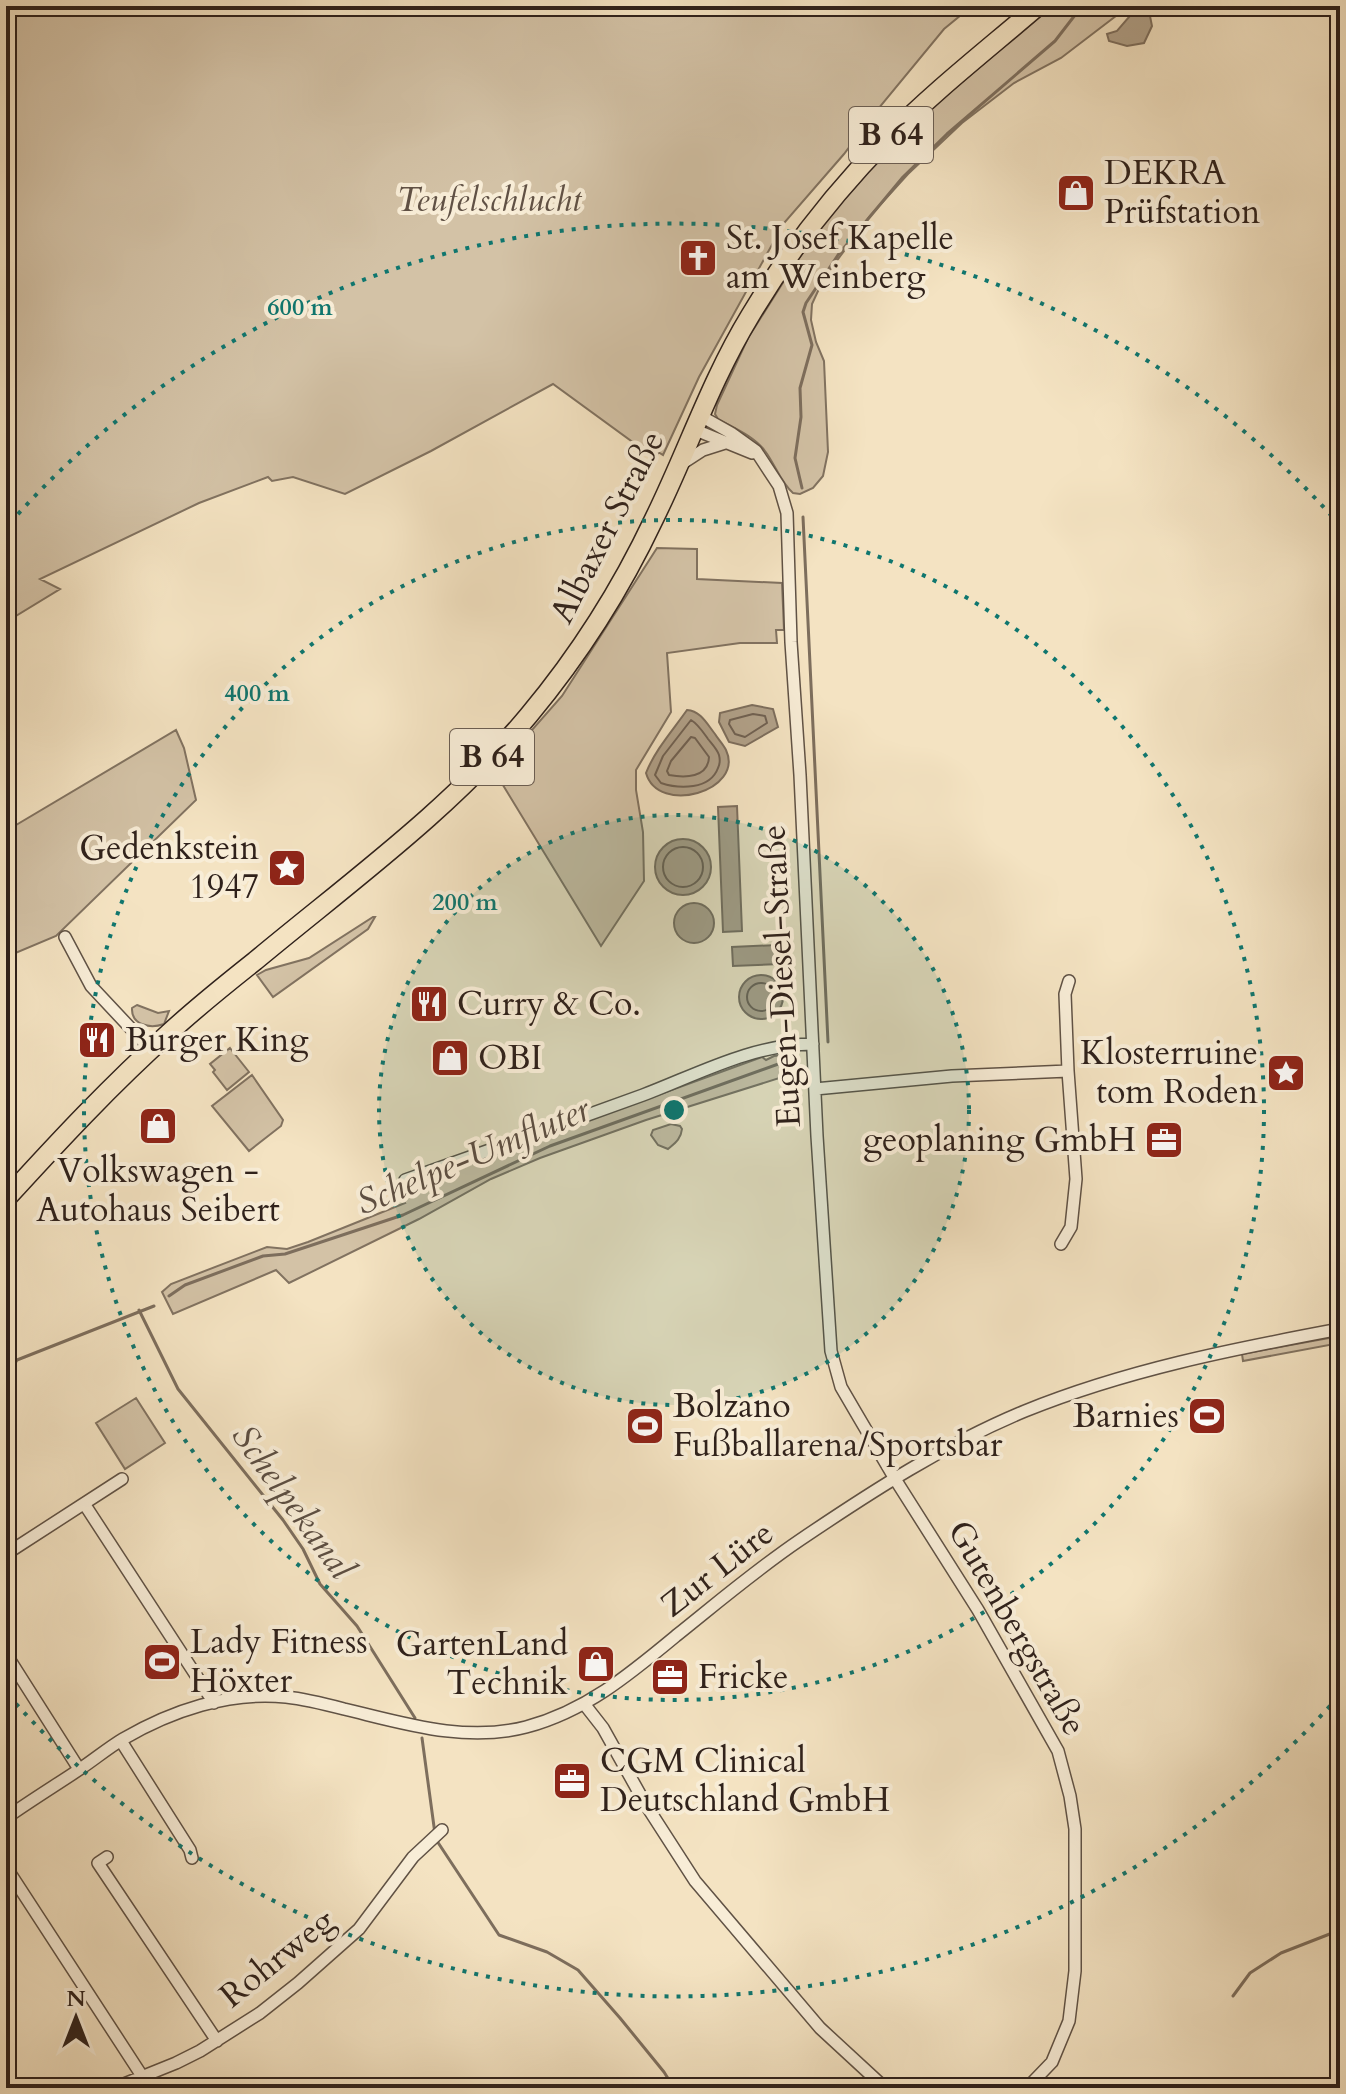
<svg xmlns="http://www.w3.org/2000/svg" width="1346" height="2094" font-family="Cardo,serif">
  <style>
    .green { fill: #d3c2a6; stroke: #817260; stroke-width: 2 }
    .water { fill: #b1a189; stroke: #7d6e5d; stroke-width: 2 }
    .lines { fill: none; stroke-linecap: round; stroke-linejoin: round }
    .shore { stroke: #706152; stroke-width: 2 }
    .stream { stroke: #7d6e5d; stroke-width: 3 }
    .minor-casing { stroke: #605245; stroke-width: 14 }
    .primary-casing { stroke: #2f211b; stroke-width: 21 }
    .minor { stroke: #f8edd7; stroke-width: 11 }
    .primary { stroke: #f4e3c2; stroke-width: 18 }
    .ring { fill: none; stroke: #0f766e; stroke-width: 4; stroke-dasharray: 4 8 }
    .labels { text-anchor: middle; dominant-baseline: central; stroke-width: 8; stroke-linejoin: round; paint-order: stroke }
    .shield { fill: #f8edd7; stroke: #6b5e53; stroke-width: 2 }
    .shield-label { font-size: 32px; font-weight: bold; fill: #2f211b }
    .poi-label { font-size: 34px; fill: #2f211b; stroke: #f8edd7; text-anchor: start }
    .park-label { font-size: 34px; font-style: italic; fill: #605145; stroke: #f8edd7 }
    .street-label { font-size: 34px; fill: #2f211b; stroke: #f8edd7 }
    .water-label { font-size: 36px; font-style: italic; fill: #5c4e42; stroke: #f8edd7 }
    .centre { fill: #0f766e; stroke: #f8edd7; stroke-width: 4 }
    .ring-label { font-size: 24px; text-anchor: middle; font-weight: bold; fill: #0f766e; stroke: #f8edd7; stroke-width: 8; stroke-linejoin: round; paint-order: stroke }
  </style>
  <rect width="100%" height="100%" fill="#f4e3c2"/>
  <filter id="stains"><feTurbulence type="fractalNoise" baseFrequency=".0025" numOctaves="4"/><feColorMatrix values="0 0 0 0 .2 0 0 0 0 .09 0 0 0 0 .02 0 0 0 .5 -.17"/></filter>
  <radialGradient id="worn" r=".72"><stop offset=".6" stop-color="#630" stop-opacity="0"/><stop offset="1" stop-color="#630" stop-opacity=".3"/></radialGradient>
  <path class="green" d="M6,6H972L944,29L873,115L844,154L784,223L699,377L663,455L658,452L656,459L553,384L431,451L345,494L293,477L272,481L268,477L199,503L40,579L60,589L6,622Z
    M1052,6H1129L1061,58L1014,83L962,123L908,174L870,216L824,278L812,304L811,320L816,342L824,361L828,452L823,476L813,488L800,494L793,493C781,483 775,464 765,451C754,436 734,428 718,419L715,414L717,405L748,338L796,262L833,210L872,167L928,111Z
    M657,548L697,549V579L782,583L784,630H776L777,643H740L667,653L671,712L636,770V790L643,832L644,881L601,946L495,772L562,696Z
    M176,730L184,748L196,800L56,936L6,957V831Z
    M373,917H375L368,929L273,997L257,975L266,970L309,958Z
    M137,1005L158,1013L169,1011L164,1024C150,1029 131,1025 132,1008Z
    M230,1048L249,1072L227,1090L213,1072L215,1070L210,1064Z
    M792,1054L799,1063L789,1075L646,1120L540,1158L491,1179L419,1219L289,1283L276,1270L173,1314L162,1292L171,1284L267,1247L287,1249L308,1242L405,1203L400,1196L414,1186L499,1153L762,1057L766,1060L774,1056Z
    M252,1075L283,1120L281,1126L249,1151L212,1106Z
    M671,1124L680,1126L682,1129C681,1139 675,1143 668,1149L658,1145L651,1135L653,1130Z
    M1340,1336V1343L1243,1361L1242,1354Z
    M136,1398L165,1443L125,1469L96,1423Z"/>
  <path class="water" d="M1135,10H1141L1150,16L1152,26L1144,43L1127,46L1109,41L1107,34L1117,31Z
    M752,705L773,709L778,727L745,746L729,742L719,722L720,713Z
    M687,710C701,711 707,724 715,734C718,739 723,744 726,750C745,791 658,816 646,773C655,750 673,730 687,710Z
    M737,806L742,931L723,932L718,807Z
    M655 867a28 28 0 1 1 56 0a28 28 0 1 1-56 0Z
    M674 923a20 20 0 1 1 40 0a20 20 0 1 1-40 0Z
    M778,945L779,964L733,966L732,947Z
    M739 997a22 22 0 1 1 44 0a22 22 0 1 1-44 0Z"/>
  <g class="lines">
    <path class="shore" d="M753,714L765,716L767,723L745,737L735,734L729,724L730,720Z
      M691,720C698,724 703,732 708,739C712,744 717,749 719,755C720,759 720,764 718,768C710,790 679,789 661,783L655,775L663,756Z
      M691,737L695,738L709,757C708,778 685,778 669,775L667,771L671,761Z
      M663 867a20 20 0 1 1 40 0a20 20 0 1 1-40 0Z
      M747 997a14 14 0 1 1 28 0a14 14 0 1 1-28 0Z"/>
    <path class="stream" d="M802,488L795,458L801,417L800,388L812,345L803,312L806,303L838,255L903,177L947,134L1055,41L1082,6
      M803,517L828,1042
      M169,1296L185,1285L263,1256L285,1254L403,1215L550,1146L795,1058
      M139,1310L178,1389L283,1520L303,1549L320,1584L357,1626L415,1718
      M6,1378L17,1360L154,1306
      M422,1738L435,1834
      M437,1841L499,1935L547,1952L578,1970L620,2018L664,2072L674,2088
      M1233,1996L1250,1973L1281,1953L1340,1930"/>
    <defs>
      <path id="minor" d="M699,415L731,433L756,451L779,486L787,513L791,642L800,775L817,1136L831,1351L841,1387L855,1411L895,1479L978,1610L1058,1751L1070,1796L1075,1829V1971L1069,2021L1052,2062L1027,2088
        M693,429L752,453
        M683,463L703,450L725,443
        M65,937L91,986L151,1050
        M815,1089L952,1076L1068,1071L1065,994L1069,981
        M405,1180C484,1152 564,1124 643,1095C698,1074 753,1044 813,1044
        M1061,1244L1071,1227L1076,1179L1068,1071
        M85,1505L214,1703
        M6,1554L122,1479
        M6,1654L79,1769
        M585,1705L603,1728L646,1805L695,1881L820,2028L885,2088
        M121,1741L190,1850L192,1858
        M6,1818C30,1801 56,1785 80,1769C95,1759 108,1748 123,1739C171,1711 229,1691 286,1697C305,1699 325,1704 344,1709C403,1723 465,1743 526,1727C586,1711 630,1674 677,1635C717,1603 757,1569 800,1540C871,1492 945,1444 1025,1411C1126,1370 1233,1349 1340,1329
        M107,1857L98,1863L217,2041
        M6,1867L142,2076
        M114,2088L176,2063L200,2051L260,2013L298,1983L359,1929L413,1857L442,1830"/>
      <path id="primary" d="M6,1199C58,1142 111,1085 169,1033C196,1008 226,984 255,961C350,882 450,810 529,715C579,655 621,589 654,519C687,452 711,380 750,316C788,252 835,192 887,139C934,91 988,49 1038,6"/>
    </defs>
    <use href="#minor" class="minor-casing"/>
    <use href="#primary" class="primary-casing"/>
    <use href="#minor" class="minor"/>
    <use href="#primary" class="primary"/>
  </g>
  <circle cx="674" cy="1110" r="295" fill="#0f766e" fill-opacity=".12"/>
  <g class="ring">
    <circle cx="674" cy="1110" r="295"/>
    <circle cx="674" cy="1110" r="590"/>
    <path d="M1338 1697A886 886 0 0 1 10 1697M10 523A886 886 0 0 1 1338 523"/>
  </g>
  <defs>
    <symbol id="shop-square" viewBox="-11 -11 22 22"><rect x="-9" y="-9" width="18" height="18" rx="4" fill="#8f2418" stroke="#f8edd7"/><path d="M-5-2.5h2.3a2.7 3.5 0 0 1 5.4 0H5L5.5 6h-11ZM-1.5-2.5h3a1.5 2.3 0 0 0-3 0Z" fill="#fff"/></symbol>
    <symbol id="church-square" viewBox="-11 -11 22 22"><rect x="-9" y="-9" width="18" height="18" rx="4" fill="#8f2418" stroke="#f8edd7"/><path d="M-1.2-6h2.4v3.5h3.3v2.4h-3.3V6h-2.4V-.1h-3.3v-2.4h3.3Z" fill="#fff"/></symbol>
    <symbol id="sight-square" viewBox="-11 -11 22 22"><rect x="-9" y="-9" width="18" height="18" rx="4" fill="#8f2418" stroke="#f8edd7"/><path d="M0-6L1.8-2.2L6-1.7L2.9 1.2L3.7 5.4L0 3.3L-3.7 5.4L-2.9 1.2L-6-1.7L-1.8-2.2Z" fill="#fff"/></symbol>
    <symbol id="restaurant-square" viewBox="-11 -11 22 22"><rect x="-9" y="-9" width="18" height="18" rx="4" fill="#8f2418" stroke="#f8edd7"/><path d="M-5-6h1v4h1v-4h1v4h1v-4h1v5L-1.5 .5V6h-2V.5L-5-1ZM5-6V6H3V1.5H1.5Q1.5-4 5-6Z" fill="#fff"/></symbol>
    <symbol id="office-square" viewBox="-11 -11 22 22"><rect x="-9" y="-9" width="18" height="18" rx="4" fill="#8f2418" stroke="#f8edd7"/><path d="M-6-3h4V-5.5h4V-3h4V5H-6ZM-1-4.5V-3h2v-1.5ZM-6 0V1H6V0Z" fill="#fff"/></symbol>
    <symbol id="stadium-square" viewBox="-11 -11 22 22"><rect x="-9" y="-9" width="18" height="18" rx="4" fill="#8f2418" stroke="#f8edd7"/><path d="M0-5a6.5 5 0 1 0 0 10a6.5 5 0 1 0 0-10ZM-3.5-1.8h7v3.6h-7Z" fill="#fff"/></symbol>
  </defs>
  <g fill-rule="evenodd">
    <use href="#shop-square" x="1054" y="171" width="44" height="44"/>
    <use href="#church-square" x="676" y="236" width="44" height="44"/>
    <use href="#sight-square" x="265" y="846" width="44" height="44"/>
    <use href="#restaurant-square" x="407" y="982" width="44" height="44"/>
    <use href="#restaurant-square" x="75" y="1018" width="44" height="44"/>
    <use href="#shop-square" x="428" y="1036" width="44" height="44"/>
    <use href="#sight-square" x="1264" y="1051" width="44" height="44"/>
    <use href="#shop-square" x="136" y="1104" width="44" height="44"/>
    <use href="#office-square" x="1142" y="1118" width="44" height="44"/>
    <use href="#stadium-square" x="1185" y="1394" width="44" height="44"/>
    <use href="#stadium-square" x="623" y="1404" width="44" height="44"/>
    <use href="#stadium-square" x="140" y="1640" width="44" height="44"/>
    <use href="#shop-square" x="574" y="1642" width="44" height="44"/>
    <use href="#office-square" x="648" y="1655" width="44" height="44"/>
    <use href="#office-square" x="550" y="1759" width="44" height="44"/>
  </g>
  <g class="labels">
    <g class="shield">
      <rect x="849" y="107" width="84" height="56" rx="6"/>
      <rect x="450" y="729" width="84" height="56" rx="6"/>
    </g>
    <g class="shield-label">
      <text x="891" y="135">B 64</text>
      <text x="492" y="757">B 64</text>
    </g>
    <g class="poi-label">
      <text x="1104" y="173">DEKRA<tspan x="1104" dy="39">Prüfstation</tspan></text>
      <text x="726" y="238">St. Josef Kapelle<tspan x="726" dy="39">am Weinberg</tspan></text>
      <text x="259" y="848" text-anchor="end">Gedenkstein<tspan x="259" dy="39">1947</tspan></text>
      <text x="457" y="1004">Curry &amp; Co.</text>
      <text x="125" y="1040">Burger King</text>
      <text x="1258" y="1053" text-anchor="end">Klosterruine<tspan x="1258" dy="39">tom Roden</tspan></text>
      <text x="478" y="1058">OBI</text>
      <text x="1136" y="1140" text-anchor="end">geoplaning GmbH</text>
      <text x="158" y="1171" text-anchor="middle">Volkswagen -<tspan x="158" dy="39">Autohaus Seibert</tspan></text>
      <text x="673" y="1406">Bolzano<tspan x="673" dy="39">Fußballarena/Sportsbar</tspan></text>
      <text x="1179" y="1416" text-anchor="end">Barnies</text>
      <text x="190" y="1642">Lady Fitness<tspan x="190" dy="39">Höxter</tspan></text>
      <text x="568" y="1644" text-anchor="end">GartenLand<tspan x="568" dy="39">Technik</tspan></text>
      <text x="698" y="1677">Fricke</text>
      <text x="600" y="1761">CGM Clinical<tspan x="600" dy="39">Deutschland GmbH</tspan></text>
    </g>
    <g class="park-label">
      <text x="489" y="200">Teufelschlucht</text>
    </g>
    <g class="street-label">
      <text transform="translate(607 527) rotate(-63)">Albaxer Straße</text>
      <text transform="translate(781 976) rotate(-93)">Eugen-Diesel-Straße</text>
      <text transform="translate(717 1569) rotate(-38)">Zur Lüre</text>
      <text transform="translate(1017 1628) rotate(60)">Gutenbergstraße</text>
      <text transform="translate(277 1958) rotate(-39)">Rohrweg</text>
    </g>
    <g class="water-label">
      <text transform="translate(473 1156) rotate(-23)">Schelpe-Umfluter</text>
      <text transform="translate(293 1502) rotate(54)">Schelpekanal</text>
    </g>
  </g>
  <circle cx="674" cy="1110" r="12" class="centre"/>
  <g class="ring-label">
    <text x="300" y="315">600 m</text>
    <text x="257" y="701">400 m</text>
    <text x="465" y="910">200 m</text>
  </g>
  <rect width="1346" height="2094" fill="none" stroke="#f4e3c2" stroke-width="32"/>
  <rect x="8" y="8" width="1330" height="2078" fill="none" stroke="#2f211b" stroke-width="4"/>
  <rect x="16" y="16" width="1314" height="2062" fill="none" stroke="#2f211b" stroke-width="2"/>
  <g transform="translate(76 2018)" stroke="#f8edd7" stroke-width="6" paint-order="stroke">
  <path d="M0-6L14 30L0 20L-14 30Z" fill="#2f211b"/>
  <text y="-12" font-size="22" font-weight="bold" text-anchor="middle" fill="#2f211b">N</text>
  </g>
  <rect width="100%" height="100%" filter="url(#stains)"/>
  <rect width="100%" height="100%" fill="url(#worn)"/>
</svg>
